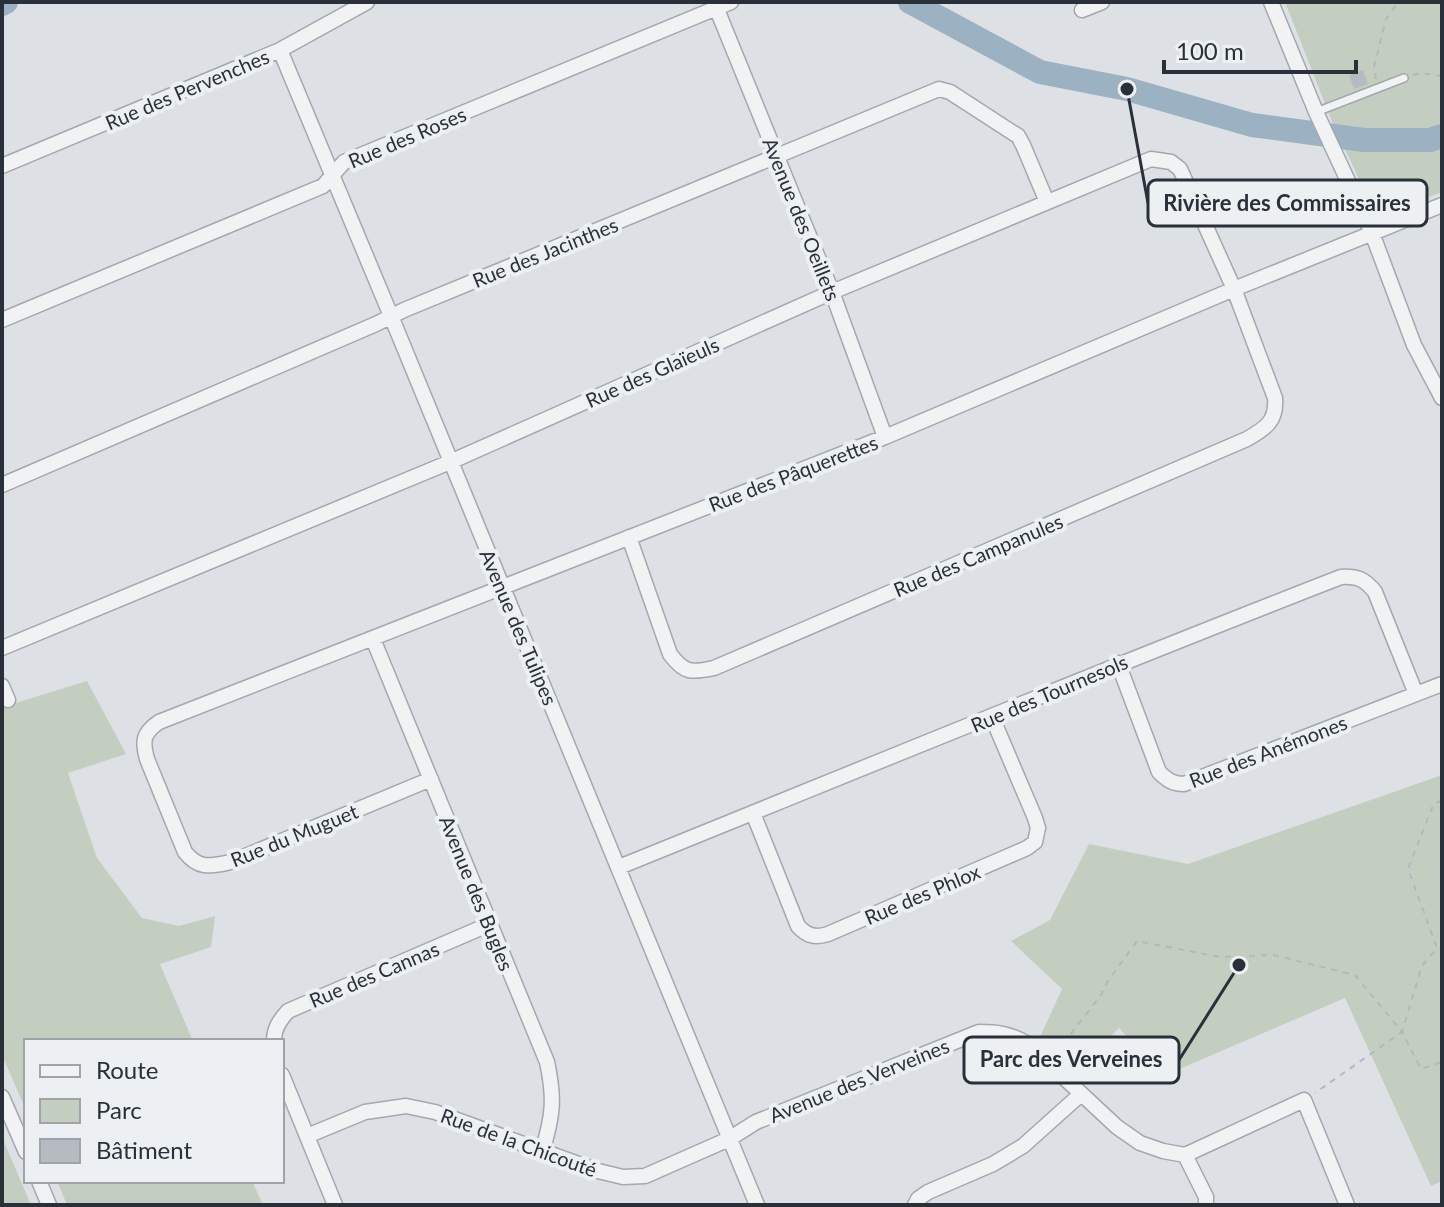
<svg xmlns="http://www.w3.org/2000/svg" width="1444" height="1207" font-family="Lato,sans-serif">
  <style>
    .green { fill: #c4cec0 }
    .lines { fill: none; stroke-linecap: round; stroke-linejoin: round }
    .river { stroke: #9cb1c2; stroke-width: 24 }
    .building { fill: #b5bbc1 }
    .service-casing { stroke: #a3a8ae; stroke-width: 10 }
    .minor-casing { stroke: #a3a8ae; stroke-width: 17 }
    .path { stroke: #b4b8bc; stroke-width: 2; stroke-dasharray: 6 6; stroke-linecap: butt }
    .service { stroke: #f0f2f4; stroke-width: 7 }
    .minor { stroke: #f0f2f4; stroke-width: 14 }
    .labels { text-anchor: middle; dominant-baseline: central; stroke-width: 8; stroke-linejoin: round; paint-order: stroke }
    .street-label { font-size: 20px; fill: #29303a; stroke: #edf0f3 }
    .leader { fill: none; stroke: #29303a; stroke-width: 3 }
    .callout-dot { fill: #29303a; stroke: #edf0f3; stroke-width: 3 }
    .callout { fill: #edf0f3; stroke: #29303a; stroke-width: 3 }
    .callout-label { font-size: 22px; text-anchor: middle; font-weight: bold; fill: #29303a }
  </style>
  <rect width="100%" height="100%" fill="#dde1e5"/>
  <path class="green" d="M1285,2H1442V192L1377,217L1333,124Z
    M87,681L126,754L68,773L97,858L142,918L179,926L215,916L211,947L160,964L193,1041H26V1110L2,1055V704L9,705Z
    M1442,775V1181L1431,1186L1345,998L1163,1076L1119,1028L1073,1074L1040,1037L1062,989L1011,941L1050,920L1089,844L1188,864Z
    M2,1137L31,1205H2Z
    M57,1181H252L263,1205H67Z"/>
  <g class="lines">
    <path class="river" d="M910,2L1040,72L1127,89L1252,125L1364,140H1430L1442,136
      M2,4L6,2"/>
  </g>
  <path class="building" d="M1363,70L1368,84L1354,89L1349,75Z"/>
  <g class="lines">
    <defs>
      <path id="service" d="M1316,112L1404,78"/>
      <path id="minor" d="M714,2L832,292L885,437
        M1271,2L1316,112L1372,233L1414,345L1442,398
        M1082,10L1102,2
        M280,50L391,316L757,1205
        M2,166L280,50L367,2
        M2,320L323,186L344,162L731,2
        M2,485L376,324L404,310L939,89L950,92L1018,136L1023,145L1047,202
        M373,639L547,1062C555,1099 553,1116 542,1152
        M2,648L450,462L832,292L1151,159L1171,162L1180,169L1234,289L1275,398C1277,421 1266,428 1247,439L714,668C691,673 684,673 670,654L629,537
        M1118,663L1159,772C1167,780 1173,784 1184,784L1442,684
        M2,686L8,700
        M431,779L231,862C211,866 199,870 185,852L147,759C142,741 143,733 159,722L885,437L1234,289L1442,205
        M753,813L798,926C807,936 815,938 828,934L1027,848L1035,842L1038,828L1035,818L992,717
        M619,867C859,770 1099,671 1341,577C1357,576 1365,579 1375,592L1416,694
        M274,1041C274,1028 280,1020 288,1011L490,924
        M282,1075L335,1205
        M2,1097L26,1152
        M307,1136L365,1112L406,1106L435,1112L598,1171L623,1177L645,1176L729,1139L756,1122L979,1032C998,1032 1011,1034 1028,1044L1117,1127L1140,1143L1163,1151L1185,1155L1304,1100L1347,1205
        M1185,1155L1206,1197V1205
        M39,1181L49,1205
        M915,1205L918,1199L928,1192L993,1164L1023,1146L1081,1094"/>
    </defs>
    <use href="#service" class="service-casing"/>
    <use href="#minor" class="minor-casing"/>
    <path class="path" d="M1413,75L1420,73L1442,76
      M1376,79L1374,67L1386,19L1398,2
      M1442,801L1434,803L1408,869L1437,948L1422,966L1402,1032L1421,1069L1442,1062
      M1056,1053L1101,995L1108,981L1137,941L1220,957L1273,955L1355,975L1402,1032L1315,1093"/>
    <use href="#service" class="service"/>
    <use href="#minor" class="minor"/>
  </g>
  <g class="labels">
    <g class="street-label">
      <text transform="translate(187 89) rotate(-23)">Rue des Pervenches</text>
      <text transform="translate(407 137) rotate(-23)">Rue des Roses</text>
      <text transform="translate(802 219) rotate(68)">Avenue des Oeillets</text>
      <text transform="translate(545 252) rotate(-22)">Rue des Jacinthes</text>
      <text transform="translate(652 372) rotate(-24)">Rue des Glaïeuls</text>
      <text transform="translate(793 473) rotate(-21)">Rue des Pâquerettes</text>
      <text transform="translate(978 555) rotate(-23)">Rue des Campanules</text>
      <text transform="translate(519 627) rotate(67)">Avenue des Tulipes</text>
      <text transform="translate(1049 693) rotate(-23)">Rue des Tournesols</text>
      <text transform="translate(1268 751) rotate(-21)">Rue des Anémones</text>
      <text transform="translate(294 835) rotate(-22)">Rue du Muguet</text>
      <text transform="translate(477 893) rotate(68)">Avenue des Bugles</text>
      <text transform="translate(922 894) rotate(-23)">Rue des Phlox</text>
      <text transform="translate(374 974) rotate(-23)">Rue des Cannas</text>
      <text transform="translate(859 1080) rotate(-22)">Avenue des Verveines</text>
      <text transform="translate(519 1142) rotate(20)">Rue de la Chicouté</text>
    </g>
  </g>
  <path class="leader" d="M1127 89L1148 203M1239 965L1179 1060"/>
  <g class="callout-dot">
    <circle cx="1127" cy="89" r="8"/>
    <circle cx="1239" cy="965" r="8"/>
  </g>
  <g class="callout">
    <rect x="1148" y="180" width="279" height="46" rx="8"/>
    <rect x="964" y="1037" width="215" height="46" rx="8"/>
  </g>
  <g class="callout-label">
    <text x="1287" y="211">Rivière des Commissaires</text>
    <text x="1071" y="1067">Parc des Verveines</text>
  </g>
  <rect width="1444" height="1207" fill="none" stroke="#29303a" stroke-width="8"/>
  <rect x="24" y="1039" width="260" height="144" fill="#edf0f3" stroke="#9fa3a9" stroke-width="2"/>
  <rect x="40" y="1065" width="40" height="12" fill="#f0f2f4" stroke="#9fa3a9" stroke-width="2"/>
  <text x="96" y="1079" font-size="24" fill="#29303a">Route</text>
  <rect x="40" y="1099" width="40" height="24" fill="#c4cec0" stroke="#9fa3a9" stroke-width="2"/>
  <text x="96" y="1119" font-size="24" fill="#29303a">Parc</text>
  <rect x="40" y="1139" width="40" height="24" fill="#b5bbc1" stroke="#9fa3a9" stroke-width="2"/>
  <text x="96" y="1159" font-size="24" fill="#29303a">Bâtiment</text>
  <path d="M1164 60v12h192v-12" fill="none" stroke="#29303a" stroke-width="4"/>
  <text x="1176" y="60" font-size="24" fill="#29303a" stroke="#edf0f3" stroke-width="6" paint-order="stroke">100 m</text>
</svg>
